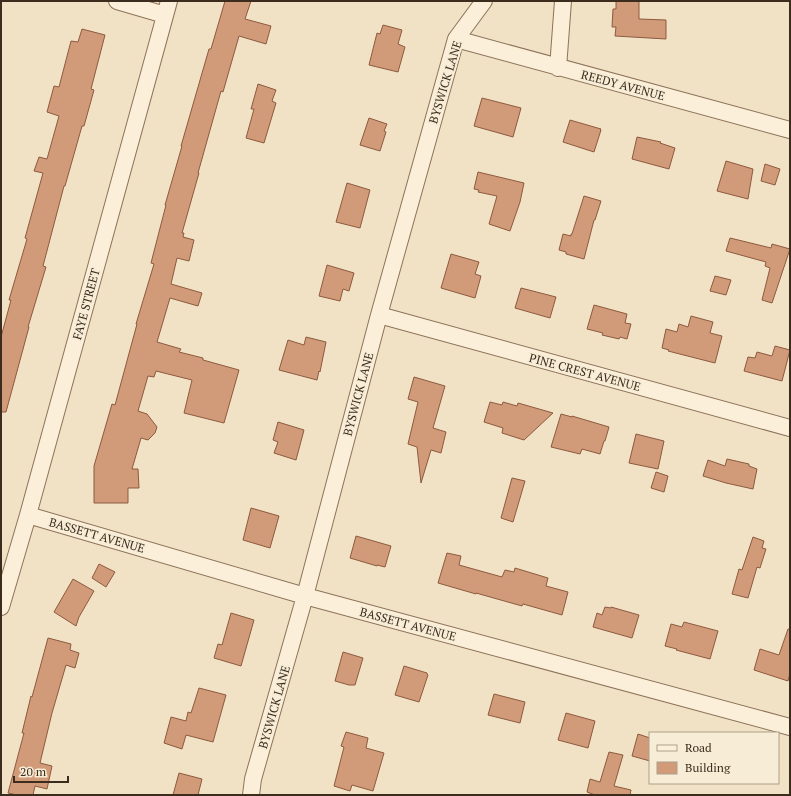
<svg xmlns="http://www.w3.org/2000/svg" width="791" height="796" font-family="'PT Serif',serif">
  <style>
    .building { fill: #d19a79; stroke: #8d5a3e }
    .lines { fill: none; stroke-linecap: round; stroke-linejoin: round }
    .street-casing { stroke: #8d735a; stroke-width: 18 }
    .street { stroke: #fbefd9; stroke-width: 16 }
    .labels { text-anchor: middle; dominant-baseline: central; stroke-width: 4; stroke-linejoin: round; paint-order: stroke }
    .street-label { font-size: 12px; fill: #3c2c1e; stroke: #f7ecd5 }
  </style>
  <rect width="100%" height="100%" fill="#f1e2c5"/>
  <path class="building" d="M225,1H251L245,19L271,26L266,44L239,36L223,92L221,91L198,173H199L182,233H184L183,237L194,240L189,261L177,258L171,284L202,293L198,306L170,298L157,342L181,349L179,352L203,358V360L239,370L224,423L184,413L192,380L156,371L154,377L148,376L138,411L147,414L157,427L155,433L148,440L141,438L132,469H138L139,488H128V503H94V466L112,404L115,405L137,324H136L154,264L151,263L166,205H165L182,146H181L209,49H211Z
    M616,1H639V19L666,20V39L615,36L616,27H612L613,9H616Z
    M383,25L402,30L398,44L405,47L398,72L369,65L377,33L380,34Z
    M82,29L105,35L91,89L94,90L84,126H82L65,186H64L43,266L46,267L28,327H29L6,412H1V337L11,300H9L27,239L25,238L43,173L34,171L39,157L47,159L59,116L47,112L54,86L59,87L71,41L78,42Z
    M258,84L276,90L272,101L276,103L264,143L246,138L254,109H251Z
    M482,98L521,108L513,137L474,126Z
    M369,118L387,124L384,131L386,132L380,151L360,145Z
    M570,120L601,129L600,130H601L594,152L563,142Z
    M637,137L661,142L660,143L675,148L669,169L632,159Z
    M726,161L753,169L748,199L717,191Z
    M765,164L780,169L775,185L761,181Z
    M478,172L524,183L520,202L510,231L489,224L497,196L478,192L479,190L474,189Z
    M347,183L370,190L360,228L336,222Z
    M584,196L601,201L595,220H594L584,259L566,254V252L559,250L563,234L571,236V234H572Z
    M730,238L771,248L772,244L790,249L772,303L762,300L770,268L765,266L766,262L726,251Z
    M451,254L479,262L475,274L481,276L475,298L441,288Z
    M327,265L354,273L349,291L343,289L340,301L319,296Z
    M715,276L731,280L726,295L710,291Z
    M521,288L556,297L550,318L515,308Z
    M594,305L627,314L625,323L631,324L627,339L620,337L619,339L602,335L603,333L587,329Z
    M691,316L713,322L710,333L722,336L715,363L668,351L669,350L662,348L666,329L677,332L679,324L688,327Z
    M306,337L326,342L320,372L319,371L317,380L279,370L288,340L304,345Z
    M775,346L790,350L782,381L744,371L748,357L755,358L757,352L772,356Z
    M414,377L445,386L433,428L446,432L441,453L431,450L421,483L417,447L408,444L418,402L408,399Z
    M490,402L502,405L503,402L517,406L518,403L553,413L524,440L502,433L503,428L484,422Z
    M561,414L572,417V416L609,427L605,441H604L600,454L582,449L580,454L551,447Z
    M278,422L304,430L296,460L274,453L278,442L273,440Z
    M636,434L664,441L658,469L629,463Z
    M727,459L749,464V466L757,469L753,489L726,483L703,476L708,460L725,466Z
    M656,472L668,476L664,492L651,488Z
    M512,478L525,481L513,522L501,518Z
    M251,508L279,516L270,548L243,540Z
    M356,536L391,546L385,567L377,565V566L350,558Z
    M753,537L764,541L762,548L766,549L760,568L757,567L748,598L732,594L739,569L742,570Z
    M447,553L461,556L459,565L502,577L505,570L514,572L515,568L548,578L546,586L568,592L562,615L523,604L522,606L476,593V594L438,583Z
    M99,564L115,572L106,587L92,578Z
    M73,579L94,591L79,617L76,626L54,612Z
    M605,607L611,608V607L639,615L632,638L593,627L597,613L602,615Z
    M231,613L254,620L241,666L214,658L218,644L222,645Z
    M684,622L718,631L710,659L676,650L677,649L665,646L671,624L682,627Z
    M788,629H790V673L788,681L754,670L760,649L779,655Z
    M48,638L71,644L70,650L79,653L75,668L66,665L52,713L40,763L52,766L47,789L35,786L33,795H17L8,793L24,733H22L31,696L32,697Z
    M343,652L363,658L355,685H349L335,681Z
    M404,666L427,673V674L428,675L419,702L395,695Z
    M199,688L226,695L213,742L186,735L182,749L164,743L171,717L186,721L188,712L191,713Z
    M494,694L525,702L520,723L488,715Z
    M566,713L595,721L588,748L558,740Z
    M346,732L368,738L366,748L384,753L373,791L352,785L350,791L334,786L344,747L341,746Z
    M638,734L650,738V761L632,756Z
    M609,752L623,755L614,786L631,790L630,795H595L587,792L590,779L600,782Z
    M179,773L202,779L198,795H173Z"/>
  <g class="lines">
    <defs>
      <path id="street" d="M117,1L165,15
        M456,39L790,130
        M558,68L563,1
        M379,315L790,428
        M28,515L305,596L790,727
        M1,607L28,515L169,1
        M251,795L253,779L305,596L379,315L456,39L484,1"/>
    </defs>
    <use href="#street" class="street-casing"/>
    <use href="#street" class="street"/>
  </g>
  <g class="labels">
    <g class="street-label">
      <text transform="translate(445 82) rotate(-73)">BYSWICK LANE</text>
      <text transform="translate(623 85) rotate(15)">REEDY AVENUE</text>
      <text transform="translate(86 304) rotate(-75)">FAYE STREET</text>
      <text transform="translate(585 372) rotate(15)">PINE CREST AVENUE</text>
      <text transform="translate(358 394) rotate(-75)">BYSWICK LANE</text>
      <text transform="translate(97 535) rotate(16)">BASSETT AVENUE</text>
      <text transform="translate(408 624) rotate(15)">BASSETT AVENUE</text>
      <text transform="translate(274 707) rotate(-74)">BYSWICK LANE</text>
    </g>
  </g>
  <rect width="791" height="796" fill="none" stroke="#3c2c1e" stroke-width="4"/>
  <rect x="649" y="732" width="130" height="52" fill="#f7ecd5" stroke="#ac9f8c"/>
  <rect x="657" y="745" width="20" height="6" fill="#fbefd9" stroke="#ac9f8c"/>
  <text x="685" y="752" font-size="12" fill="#3c2c1e">Road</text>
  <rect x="657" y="762" width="20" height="12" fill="#d19a79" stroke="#ac9f8c"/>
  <text x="685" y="772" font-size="12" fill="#3c2c1e">Building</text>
  <path d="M14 776v6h54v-6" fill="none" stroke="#3c2c1e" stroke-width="2"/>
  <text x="20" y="776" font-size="12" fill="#3c2c1e" stroke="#f7ecd5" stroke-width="3" paint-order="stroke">20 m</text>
</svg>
